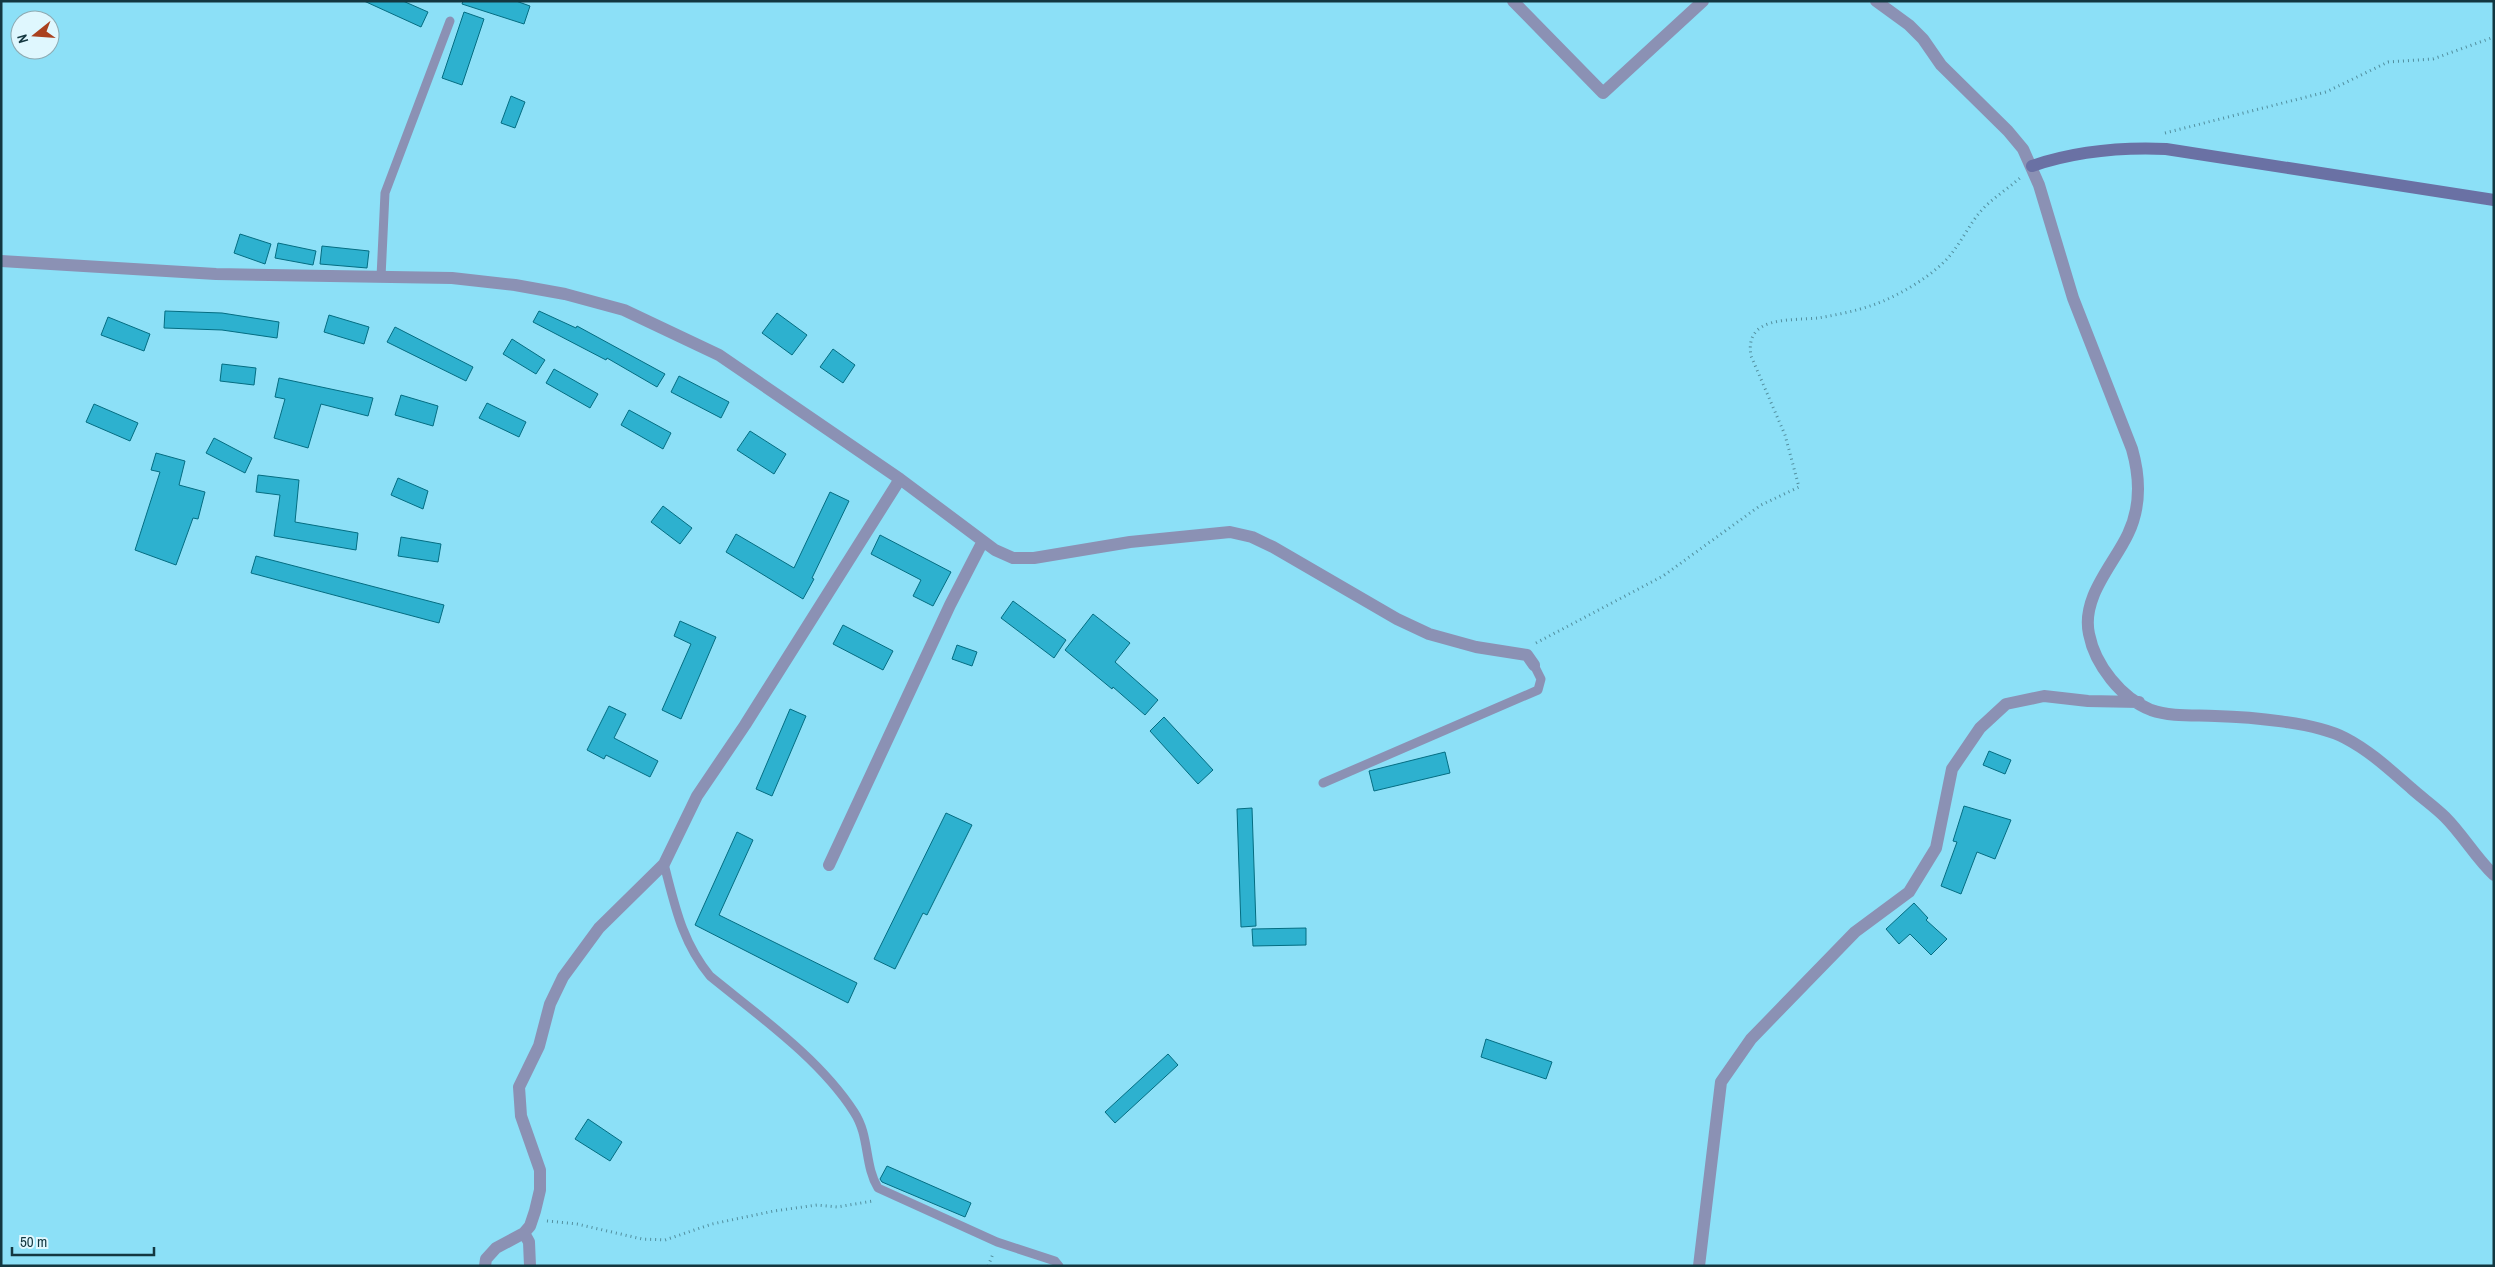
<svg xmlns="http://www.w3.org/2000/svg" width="2495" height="1267" font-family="'Archivo Narrow',sans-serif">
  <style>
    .building { fill: #2db1cf; stroke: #046d82 }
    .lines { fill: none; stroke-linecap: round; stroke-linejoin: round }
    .path { stroke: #528f9f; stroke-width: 3; stroke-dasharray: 1 4; stroke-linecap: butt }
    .lane { stroke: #8b91b4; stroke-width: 9 }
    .street { stroke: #8b91b4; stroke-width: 12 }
    .secondary { stroke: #6a71a4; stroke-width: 12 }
  </style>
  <rect width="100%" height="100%" fill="#8ce0f7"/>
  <path class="building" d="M364,1H403L428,12L421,27Z
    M463,1H516L530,6L524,24L462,4Z
    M464,12L484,19L462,85L442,78Z
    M511,96L525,102L515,128L501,123Z
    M240,234L271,244L265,264L234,253Z
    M278,243L316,251L313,265L275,258Z
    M322,246L369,251L367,268L320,264Z
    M165,311L222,313L279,322L277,338L222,330L164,328Z
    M539,311L576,328L577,326L665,374L657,387L607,358L606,360L533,322Z
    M777,313L807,335L792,355L762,333Z
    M329,315L369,327L364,344L324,332Z
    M108,317L150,334L144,351L101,335Z
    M395,327L473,367L466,381L387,342Z
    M512,339L545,360L536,374L503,354Z
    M833,349L855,365L843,383L820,367Z
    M222,364L256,368L254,385L220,381Z
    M554,369L598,394L590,408L546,383Z
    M679,376L729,402L721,418L671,392Z
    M279,378L373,398L368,416L321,404L308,448L274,438L285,399L275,397Z
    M401,395L438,406L433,426L395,415Z
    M487,403L526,422L519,437L479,418Z
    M94,404L138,423L130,441L86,422Z
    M629,410L671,433L663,449L621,425Z
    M750,431L786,454L774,474L737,450Z
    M214,438L252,458L245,473L206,453Z
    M156,453L185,461L179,485L205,492L198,519L193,518L176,565L135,550L160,472L151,470Z
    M258,475L299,480L295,522L358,533L356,550L274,536L280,495L256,492Z
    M398,478L428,491L423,509L391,495Z
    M830,492L849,501L812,578L814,579L803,599L726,552L736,534L794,568Z
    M663,506L692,528L680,544L651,522Z
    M880,535L951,572L933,606L913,596L921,580L871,554Z
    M401,537L441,544L438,562L398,556Z
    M256,556L444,605L439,623L251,573Z
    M1013,601L1066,640L1054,658L1001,618Z
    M1093,614L1130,643L1115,662L1158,700L1145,715L1113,687L1112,689L1065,650Z
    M680,621L716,637L681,719L662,710L691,644L674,636Z
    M843,625L893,651L883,670L833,644Z
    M957,645L977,652L972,666L952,659Z
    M609,706L626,714L614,738L658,761L650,777L606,755L604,759L587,750Z
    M790,709L806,716L772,796L756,789Z
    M1164,717L1213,770L1198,784L1150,731Z
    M1989,751L2011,760L2005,774L1983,765Z
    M1445,752L1450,773L1374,791L1369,771Z
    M1964,806L2011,820L1995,859L1977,852L1961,894L1941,886L1957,842L1953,841Z
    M1252,808L1256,926L1241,927L1237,809Z
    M946,813L972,825L927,915L923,913L895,969L874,959Z
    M737,832L753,840L719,915L857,983L848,1003L695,925Z
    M1914,903L1928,918L1926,920L1947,939L1931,955L1910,934L1899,944L1886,929Z
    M1306,928V945L1253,946L1252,929Z
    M1486,1039L1552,1062L1546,1079L1481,1057Z
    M1168,1054L1178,1065L1115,1123L1105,1112Z
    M588,1119L622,1142L610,1161L575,1139Z
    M887,1166L971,1203L965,1217L882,1182L880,1179Z"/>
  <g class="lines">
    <path class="path" d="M2165,133L2326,92L2388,62L2433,59L2494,37
      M1536,643L1663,576L1761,505L1799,487L1785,435L1751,356C1744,315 1791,321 1818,318C1836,315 1856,311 1873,305C1899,296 1936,274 1952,253C1962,240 1970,224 1980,212C1992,198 2008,189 2021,177
      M547,1221L577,1224L642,1239L665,1240L712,1224L774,1211L817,1205L837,1207L873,1201
      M988,1266L993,1254"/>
    <path class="lane" d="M381,277L385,193L450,21
      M1323,783L1538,690L1541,679L1534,665
      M664,864C675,906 682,942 710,976C759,1016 820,1059 854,1112C870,1136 864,1165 878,1188L997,1242L1055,1261L1059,1266"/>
    <path class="street" d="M1513,1L1603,93L1703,1
      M1876,1L1909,25L1923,39L1941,65L2008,131L2023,149L2039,185L2073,298L2132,449C2140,477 2141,507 2128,534C2114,564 2081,597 2089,634C2095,665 2121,698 2151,710C2171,717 2195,715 2215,716C2249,717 2315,722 2345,738C2370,751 2389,769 2411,788C2422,798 2435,807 2445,817C2463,835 2476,858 2494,875
      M1,261L216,274L452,278L515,285L565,294L624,310L719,355L900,479L995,550L1013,558H1034L1130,542L1230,532L1252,537L1273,547L1397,619L1429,634L1476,647L1527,655L1534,665
      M829,865L950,605L983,541
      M524,1233L529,1242L530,1266
      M485,1266L486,1259L496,1248L524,1233L530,1226L535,1211L540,1190V1170L521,1116L519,1087L539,1046L550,1004L563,977L599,928L664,864L697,796L745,725L900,479
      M1699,1266L1721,1082L1751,1039L1855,932L1909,892L1936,848L1952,769L1980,728L2006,704L2044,696L2088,701L2139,702"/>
    <path class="secondary" d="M2032,166C2076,151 2120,147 2166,149L2494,200"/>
  </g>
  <rect width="2495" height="1267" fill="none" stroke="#133740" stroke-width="5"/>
  <g transform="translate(35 35) rotate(253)"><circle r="24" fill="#dff7fe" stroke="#8daab2"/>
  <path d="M0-4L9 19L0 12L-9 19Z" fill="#a9411f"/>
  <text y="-8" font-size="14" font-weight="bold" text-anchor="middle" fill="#133740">N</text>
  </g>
  <path d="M12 1247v8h142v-8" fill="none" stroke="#133740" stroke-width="2.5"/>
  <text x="20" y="1247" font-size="15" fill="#133740" stroke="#dff7fe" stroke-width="4" paint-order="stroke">50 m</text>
</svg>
